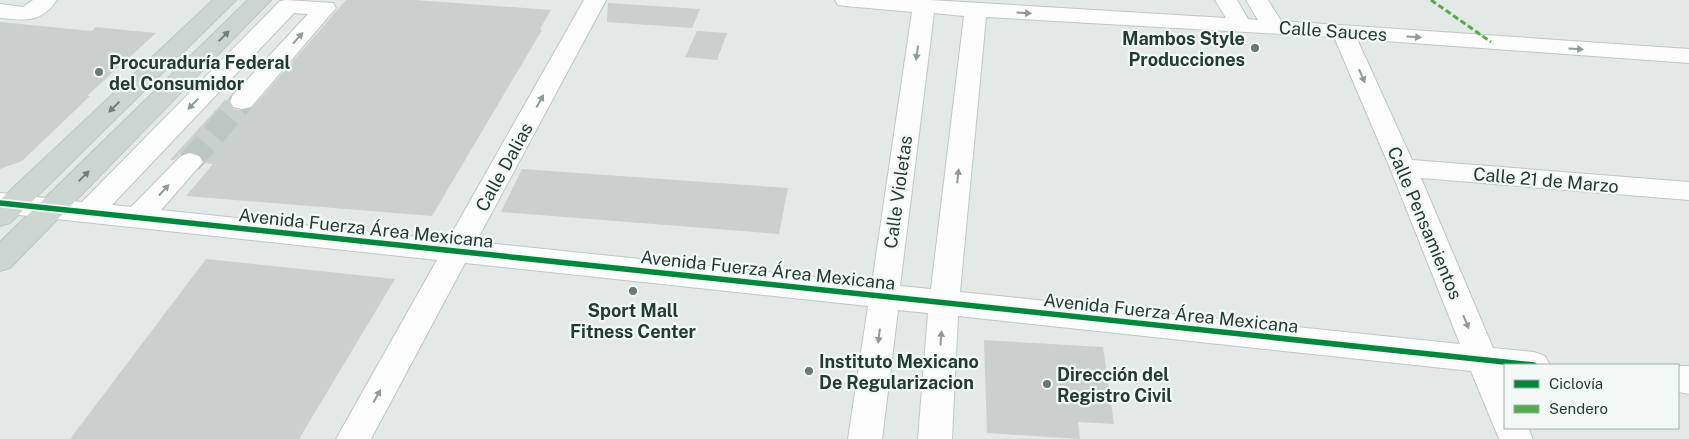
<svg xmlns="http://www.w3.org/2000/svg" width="1689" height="439" font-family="'Public Sans',sans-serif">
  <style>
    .building { fill: #cad0ce }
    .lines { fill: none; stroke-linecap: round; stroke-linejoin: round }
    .minor-tunnel { stroke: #bcc6c2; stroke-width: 24; stroke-dasharray: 24 12; stroke-linecap: butt }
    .minor-casing { stroke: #c0c6c3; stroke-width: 2 }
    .major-casing { stroke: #bcc5c2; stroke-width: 2 }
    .minor { fill: #fbfcfb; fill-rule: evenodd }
    .major { fill: #cdd5d2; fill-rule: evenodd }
    .quiet { stroke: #53ac45; stroke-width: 3; stroke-dasharray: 6 3; stroke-linecap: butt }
    .cycleway-casing { stroke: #f2f8f5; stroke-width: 9 }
    .cycleway { stroke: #00873e; stroke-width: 5.5 }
    .oneway { fill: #8e9c98 }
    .oneway2 { fill: #6f817b }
    .poi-dot { fill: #667972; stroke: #f2f8f5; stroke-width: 2 }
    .labels { text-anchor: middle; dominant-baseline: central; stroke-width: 4.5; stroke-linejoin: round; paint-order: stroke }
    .street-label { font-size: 18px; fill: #223c34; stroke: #f2f8f5 }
    .poi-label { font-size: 18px; font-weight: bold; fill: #223c34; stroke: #f2f8f5; text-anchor: start }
  </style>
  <rect width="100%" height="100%" fill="#e3e9e6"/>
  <path class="building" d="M346,0H415L551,10L540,29L542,30L432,216L186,196L213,164L204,163L201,155L191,151L180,154L174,160H170L225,100H228L233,109L242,111L252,108Z
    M608,3L700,9L692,28L607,22Z
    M0,22L92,31L95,27L156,33L87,96H90L22,161L0,169Z
    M697,31L727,33L717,60L685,57Z
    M522,169L788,188L779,234L501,212Z
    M206,259L395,279L299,439H70Z
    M984,340L1103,347L1114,424L1078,422L1080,439L987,433Z"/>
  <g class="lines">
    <path class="minor-tunnel" d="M190,162L242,101"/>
    <defs>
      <path id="minor" d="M33,0H57C40,24 25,20 0,18V4L23,7Z
        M286,0L333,3L336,8L251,107L242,109L233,107L230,101L233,95L308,14L294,13L112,205L131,207L181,156L190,153L199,156L203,162L161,210L448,240L584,0H606L476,242L872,283L912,12L846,6L838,5L835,0H930L1226,18L1215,0H1237L1248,19L1258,20L1246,0H1268L1281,21L1689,49V63L1357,39L1412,160L1689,182V200L1421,178L1493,348L1534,352L1545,356L1550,365H1505V428H1528L1533,439H1499L1471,371L958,316L952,439H918L928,313L898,310L882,439H848L868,306L465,263L371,439H336L437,260L0,213V193L82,202L280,1ZM934,13L964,16L931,289L900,286ZM986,17L1334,37L1390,168L1460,344L960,292Z
        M1678,366H1689V394L1678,392Z"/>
      <path id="major" d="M213,0H236L10,223L0,226V200Z
        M248,0H271L10,268L0,271V242Z"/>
    </defs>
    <use href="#minor" class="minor-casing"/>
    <use href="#major" class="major-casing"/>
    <use href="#minor" class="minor"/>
    <use href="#major" class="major"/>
    <path class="quiet" d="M1431,0L1491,42"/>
    <defs>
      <path id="cycleway" d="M0,203L1534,365"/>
    </defs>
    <use href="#cycleway" class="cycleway-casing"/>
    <use href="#cycleway" class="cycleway"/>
  </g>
  <defs><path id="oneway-solid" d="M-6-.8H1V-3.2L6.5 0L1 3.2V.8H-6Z" transform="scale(1.25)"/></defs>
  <g class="oneway">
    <use href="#oneway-solid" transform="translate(1024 13) rotate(3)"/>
    <use href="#oneway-solid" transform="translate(1414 37) rotate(4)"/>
    <use href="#oneway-solid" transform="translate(298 38) rotate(-48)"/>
    <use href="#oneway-solid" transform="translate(1576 49) rotate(4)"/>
    <use href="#oneway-solid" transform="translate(917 53) rotate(98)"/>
    <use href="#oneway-solid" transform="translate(1362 76) rotate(66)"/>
    <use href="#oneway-solid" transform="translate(540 101) rotate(-61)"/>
    <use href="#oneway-solid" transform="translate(193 104) rotate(134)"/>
    <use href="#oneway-solid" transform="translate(958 176) rotate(-84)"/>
    <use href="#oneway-solid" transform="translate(164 190) rotate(-47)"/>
    <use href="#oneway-solid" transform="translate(1466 322) rotate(68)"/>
    <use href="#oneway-solid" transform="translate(879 336) rotate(97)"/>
    <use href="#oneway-solid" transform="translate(941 338) rotate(-86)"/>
    <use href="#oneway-solid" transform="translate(377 396) rotate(-61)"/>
  </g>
  <g class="oneway2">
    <use href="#oneway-solid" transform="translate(224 36) rotate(-45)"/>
    <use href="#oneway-solid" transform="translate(114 107) rotate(136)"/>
    <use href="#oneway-solid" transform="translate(84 176) rotate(-45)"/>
  </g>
  <g class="poi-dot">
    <circle cx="1255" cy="48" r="5"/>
    <circle cx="99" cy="72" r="5"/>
    <circle cx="633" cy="291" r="5"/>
    <circle cx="809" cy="371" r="5"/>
    <circle cx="1047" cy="384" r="5"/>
  </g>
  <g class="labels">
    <g class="street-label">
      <text transform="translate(1333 31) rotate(4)">Calle Sauces</text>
      <text transform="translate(504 167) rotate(-61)">Calle Dalias</text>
      <text transform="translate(1546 180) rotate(5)">Calle 21 de Marzo</text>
      <text transform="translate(898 192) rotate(-82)">Calle Violetas</text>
      <text transform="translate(1425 223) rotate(67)">Calle Pensamientos</text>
      <text transform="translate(366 228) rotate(6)">Avenida Fuerza Área Mexicana</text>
      <text transform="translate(768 270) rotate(6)">Avenida Fuerza Área Mexicana</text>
      <text transform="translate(1171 313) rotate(6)">Avenida Fuerza Área Mexicana</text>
    </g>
    <g class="poi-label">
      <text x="1245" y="38" text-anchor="end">Mambos Style<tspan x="1245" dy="21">Producciones</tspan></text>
      <text x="109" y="62">Procuraduría Federal<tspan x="109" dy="21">del Consumidor</tspan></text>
      <text x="633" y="310" text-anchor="middle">Sport Mall<tspan x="633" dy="21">Fitness Center</tspan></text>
      <text x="819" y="361">Instituto Mexicano<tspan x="819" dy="21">De Regularizacion</tspan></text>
      <text x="1057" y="374">Dirección del<tspan x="1057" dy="21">Registro Civil</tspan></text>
    </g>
  </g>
  <rect x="1504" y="364" width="175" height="65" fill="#f2f8f5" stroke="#9fada8"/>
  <rect x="1514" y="380" width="25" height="8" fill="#00873e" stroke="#9fada8"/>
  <text x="1549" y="389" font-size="15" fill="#223c34">Ciclovía</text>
  <rect x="1514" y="405" width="25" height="8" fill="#53ac45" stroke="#9fada8"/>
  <text x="1549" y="414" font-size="15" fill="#223c34">Sendero</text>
</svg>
